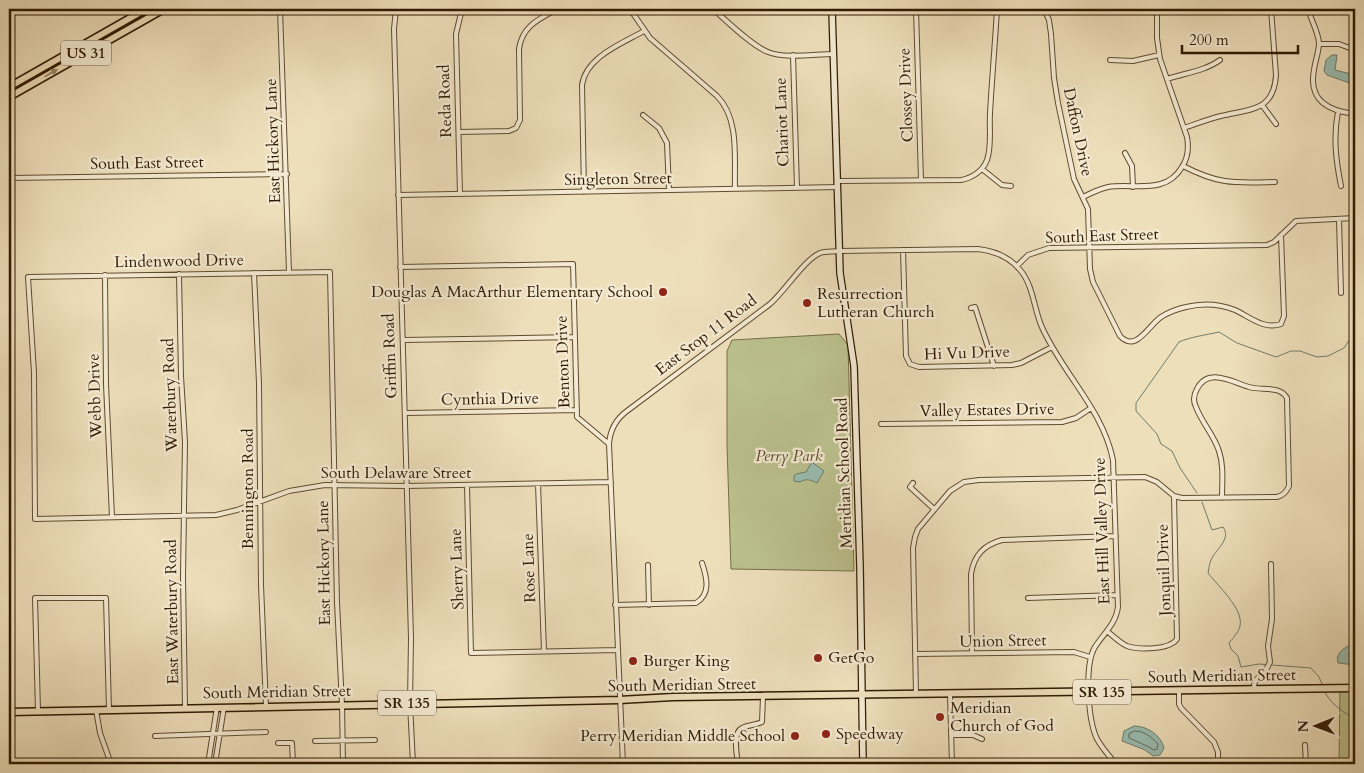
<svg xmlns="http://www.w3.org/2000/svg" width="1364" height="773" font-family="Cardo,serif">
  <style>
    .green { fill: #bbc18e; stroke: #766e48 }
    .water { fill: #99bdb1; stroke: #6f7c6b }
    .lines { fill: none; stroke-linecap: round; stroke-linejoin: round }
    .shore { stroke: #646c5a; stroke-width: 1 }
    .stream { stroke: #6f7c6b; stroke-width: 1 }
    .minor-casing { stroke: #604c30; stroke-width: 6 }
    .secondary-casing { stroke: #301b02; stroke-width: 8 }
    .primary-casing { stroke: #301b02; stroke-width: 9 }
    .minor { stroke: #f4ead3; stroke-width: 4 }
    .secondary { stroke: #f4ead3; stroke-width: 5.5 }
    .primary { stroke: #eedfbb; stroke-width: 6 }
    .oneway { fill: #988768 }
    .poi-dot { fill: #8f2418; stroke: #f4ead3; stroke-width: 2 }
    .labels { text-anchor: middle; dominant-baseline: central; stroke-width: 4.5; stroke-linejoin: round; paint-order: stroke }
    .shield { fill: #f4ead3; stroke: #6b5941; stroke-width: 1 }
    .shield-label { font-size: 15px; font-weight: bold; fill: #301b02 }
    .street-label { font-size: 16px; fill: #301b02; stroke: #f4ead3 }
    .poi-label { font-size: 16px; fill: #301b02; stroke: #f4ead3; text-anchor: start }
    .park-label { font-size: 16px; font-style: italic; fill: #5a4d2c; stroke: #f4ead3 }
  </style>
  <rect width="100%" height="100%" fill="#eedfbb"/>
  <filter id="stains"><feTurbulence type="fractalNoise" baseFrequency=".004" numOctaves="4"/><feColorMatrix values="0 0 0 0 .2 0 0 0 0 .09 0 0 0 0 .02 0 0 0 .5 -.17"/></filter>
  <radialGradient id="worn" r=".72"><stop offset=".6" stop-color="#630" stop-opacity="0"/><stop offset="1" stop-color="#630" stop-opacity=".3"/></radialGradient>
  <path class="green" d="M839,334L848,345L854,571L731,569L727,445V351L732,340Z
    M1340,688H1355V764H1339Z"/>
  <path class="water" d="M1332,55H1337L1335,70L1355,75V85L1327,75L1324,71L1326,60Z
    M812,462L824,471L817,483C811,480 806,478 800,482L794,481V476L796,474L806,472Z
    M1352,644L1355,645V665L1338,663C1335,653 1344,648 1352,644Z
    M1134,726C1147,726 1161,735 1164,748L1160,755L1153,756L1145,750L1122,741L1124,731Z"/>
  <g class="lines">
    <path class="shore" d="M1135,731C1145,731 1151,737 1158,744L1157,749L1154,750L1147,746L1129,738V734Z"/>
    <path class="stream" d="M1197,493L1180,468L1172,451L1161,444L1157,434L1136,411V403L1179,342C1190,337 1206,335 1219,332L1237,343L1276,357L1291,351H1300L1317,357L1328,356L1344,348L1355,331
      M1202,502L1212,530L1223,527C1232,539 1215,550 1211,560C1209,564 1209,569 1208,573C1217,585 1244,609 1240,626C1239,632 1232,639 1229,643L1231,649L1238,656L1241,667L1259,664L1311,668L1319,677L1323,686
      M1324,690C1329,703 1343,712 1355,719"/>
    <defs>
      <path id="minor" d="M280,9L289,272
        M396,9L394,29L411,638L410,703L413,764
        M630,9L650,38L717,96C740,119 734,159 735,189
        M713,9C727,21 752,46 768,52C785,59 815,54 834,54
        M916,9L921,180
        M1044,9L1049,20L1051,34L1054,78L1058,103L1074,179L1088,209L1090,269L1093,282L1120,336C1136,353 1148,326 1161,317C1169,312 1177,309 1186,307C1202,303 1220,304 1235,310C1250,317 1264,330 1281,324L1284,316L1281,235
        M1210,9H1211
        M1308,9C1311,20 1318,31 1319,43C1319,52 1315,61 1314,70C1308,101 1329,111 1355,114
        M1045,11L1056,9
        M1319,44H1339L1355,50
        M793,55L797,188
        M1110,60L1133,61L1159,55
        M1167,79C1185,73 1205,71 1220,60
        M1262,105L1276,124
        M1338,112C1333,137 1336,161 1341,186
        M643,115L659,128L667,143L669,190
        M1184,128C1196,124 1208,119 1221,116C1249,109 1274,112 1276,75L1271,9
        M459,132L509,131L516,128L520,120L519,49C522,26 539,19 557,9
        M1125,153L1132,166L1133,187
        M1183,166C1220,185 1235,183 1275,182
        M982,169L1002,185L1011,186
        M9,178L287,174
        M838,181L961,180C972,178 983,171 987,160C992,146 989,128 990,113C992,78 995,44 997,9
        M584,192L582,85C586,57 621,44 644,31
        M460,194L456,34L462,9
        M398,195L838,187
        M1083,197C1091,193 1099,189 1108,187C1134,183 1166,195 1182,167C1188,158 1189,148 1187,137L1160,59L1157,38V9
        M1339,219L1341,293
        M903,250L906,356L910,364L919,367L1012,365L1021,363L1052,347
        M1017,266L1028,255L1049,248L1267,245L1274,242L1296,221L1355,218
        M400,267L573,264L577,417L609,444
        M254,273L259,383L261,585L266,706
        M179,274L181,376L185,442L183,577L185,708
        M105,275L106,384L112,517
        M971,308L975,307L994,366
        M403,340L575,337
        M405,413L577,410
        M881,424L1062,422L1076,418L1091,408
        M913,483L910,487L934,509
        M538,484L544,651
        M467,485L471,653L617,650
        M1352,529L1355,615
        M648,565L649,605
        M1028,598L1117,595
        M615,605L696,603C711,594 707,578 702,563
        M1107,631C1113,636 1120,643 1127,646C1139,650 1170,650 1177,639L1174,496
        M972,653L971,574C974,555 984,545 1002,540L1116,536
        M915,654L1074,652L1090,657
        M1255,689L1254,685L1256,680L1266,670L1270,662L1268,646L1272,619L1271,564
        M1179,690V704L1181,708L1214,742L1218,752V764
        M916,694L913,548L915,537L918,529L950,491L964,482L979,480L1145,477L1157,482L1174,496L1182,498L1277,497C1284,495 1286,492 1289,486L1287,398C1280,385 1262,391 1249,387C1232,382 1208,367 1197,389C1194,394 1193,401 1196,407C1202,423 1214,435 1219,451C1224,466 1222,482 1222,498
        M950,694L952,764
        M96,710L100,733L111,764
        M38,711L35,598H106L109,710
        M951,735H973L982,739
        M155,736L266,732
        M315,741L375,740
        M278,743H292L293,764
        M1305,745L1306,764
        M208,764L217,707
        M215,764L224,707
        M343,764L342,705L337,602L330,272L28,277L34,373L35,519L216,515L237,510L289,491L325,485L406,486L611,482
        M623,764L609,444C610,431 616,419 627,411L770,304C785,291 804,260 820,253C826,251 833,252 840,251L978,249C995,251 1010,257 1021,271C1033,286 1034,308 1041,325C1061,372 1103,409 1113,460L1118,607C1116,624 1103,634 1095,647C1084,665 1088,720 1097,739C1102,748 1109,756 1116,764
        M738,764C737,755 732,733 742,728C748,725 756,725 762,722L763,697"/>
      <path id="secondary" d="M832,9L840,273L854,366L860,566L863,764"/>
      <path id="primary" d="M9,87L146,9
        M9,97L164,9
        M9,712L619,700L673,697L1355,688"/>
    </defs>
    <use href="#minor" class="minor-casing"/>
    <use href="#secondary" class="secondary-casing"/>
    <use href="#primary" class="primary-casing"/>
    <use href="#minor" class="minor"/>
    <use href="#secondary" class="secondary"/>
    <use href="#primary" class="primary"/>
  </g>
  <defs><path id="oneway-solid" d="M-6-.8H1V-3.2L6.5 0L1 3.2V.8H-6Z" transform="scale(1.25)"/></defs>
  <use class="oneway" href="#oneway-solid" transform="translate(51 73) rotate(-30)"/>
  <g class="poi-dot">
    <circle cx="663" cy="292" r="5"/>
    <circle cx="807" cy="303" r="5"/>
    <circle cx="818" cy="658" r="5"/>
    <circle cx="633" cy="661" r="5"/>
    <circle cx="940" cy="717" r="5"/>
    <circle cx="826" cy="734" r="5"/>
    <circle cx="795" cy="736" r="5"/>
  </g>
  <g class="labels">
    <g class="shield">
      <rect x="61" y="40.5" width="50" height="25" rx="4"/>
      <rect x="1073" y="679.5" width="58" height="25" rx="4"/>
      <rect x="378" y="690.5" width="58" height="25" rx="4"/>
    </g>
    <g class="shield-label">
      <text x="86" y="53">US 31</text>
      <text x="1102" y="692">SR 135</text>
      <text x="407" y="703">SR 135</text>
    </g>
    <g class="street-label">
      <text transform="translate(906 95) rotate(-92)">Clossey Drive</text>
      <text transform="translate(445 101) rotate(-92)">Reda Road</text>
      <text transform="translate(782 122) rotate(-92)">Chariot Lane</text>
      <text transform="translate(1078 132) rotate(78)">Daffon Drive</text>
      <text transform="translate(273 141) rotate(-92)">East Hickory Lane</text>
      <text transform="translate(147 163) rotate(-1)">South East Street</text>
      <text transform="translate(618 179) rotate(-1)">Singleton Street</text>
      <text transform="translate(1102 236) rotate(-2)">South East Street</text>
      <text transform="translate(179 261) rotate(-1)">Lindenwood Drive</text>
      <text transform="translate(706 335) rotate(-37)">East Stop 11 Road</text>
      <text transform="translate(967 353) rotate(-2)">Hi Vu Drive</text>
      <text transform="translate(390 356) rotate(-92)">Griffin Road</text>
      <text transform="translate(563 362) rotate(-92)">Benton Drive</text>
      <text transform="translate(170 395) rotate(-92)">Waterbury Road</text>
      <text transform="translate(95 396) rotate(-92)">Webb Drive</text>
      <text transform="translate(490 399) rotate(-1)">Cynthia Drive</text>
      <text transform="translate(987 410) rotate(-1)">Valley Estates Drive</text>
      <text x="396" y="473">South Delaware Street</text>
      <text transform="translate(844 473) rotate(-92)">Meridian School Road</text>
      <text transform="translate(248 489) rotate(-90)">Bennington Road</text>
      <text transform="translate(1102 531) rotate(-92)">East Hill Valley Drive</text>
      <text transform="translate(324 563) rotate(-91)">East Hickory Lane</text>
      <text transform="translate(529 568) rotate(-92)">Rose Lane</text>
      <text transform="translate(457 569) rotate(-92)">Sherry Lane</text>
      <text transform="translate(1164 570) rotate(-92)">Jonquil Drive</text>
      <text transform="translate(172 612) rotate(-91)">East Waterbury Road</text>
      <text transform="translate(1003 641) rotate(-1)">Union Street</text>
      <text transform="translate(1222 676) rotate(-1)">South Meridian Street</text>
      <text transform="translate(682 685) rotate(-1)">South Meridian Street</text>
      <text transform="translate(277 692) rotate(-1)">South Meridian Street</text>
    </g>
    <g class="poi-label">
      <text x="653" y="292" text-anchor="end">Douglas A MacArthur Elementary School</text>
      <text x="817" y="294">Resurrection<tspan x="817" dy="18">Lutheran Church</tspan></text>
      <text x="828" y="658">GetGo</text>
      <text x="643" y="661">Burger King</text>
      <text x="950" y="708">Meridian<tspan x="950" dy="18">Church of God</tspan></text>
      <text x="836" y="734">Speedway</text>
      <text x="785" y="736" text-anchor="end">Perry Meridian Middle School</text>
    </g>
    <g class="park-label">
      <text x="789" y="456">Perry Park</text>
    </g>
  </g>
  <rect width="1364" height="773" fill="none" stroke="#eedfbb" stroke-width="30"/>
  <rect x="10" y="10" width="1344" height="753" fill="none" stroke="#301b02" stroke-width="2.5"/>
  <rect x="15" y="15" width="1334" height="743" fill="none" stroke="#301b02"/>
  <g transform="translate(1316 726) rotate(269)" stroke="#f4ead3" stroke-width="4" paint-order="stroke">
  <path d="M0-4L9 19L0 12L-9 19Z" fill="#301b02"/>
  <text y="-8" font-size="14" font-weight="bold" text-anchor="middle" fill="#301b02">N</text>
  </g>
  <path d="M1182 45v8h116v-8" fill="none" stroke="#301b02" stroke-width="2.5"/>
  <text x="1189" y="45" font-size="15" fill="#301b02" stroke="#f4ead3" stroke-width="4" paint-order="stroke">200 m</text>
  <rect width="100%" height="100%" filter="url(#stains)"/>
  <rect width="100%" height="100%" fill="url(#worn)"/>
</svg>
